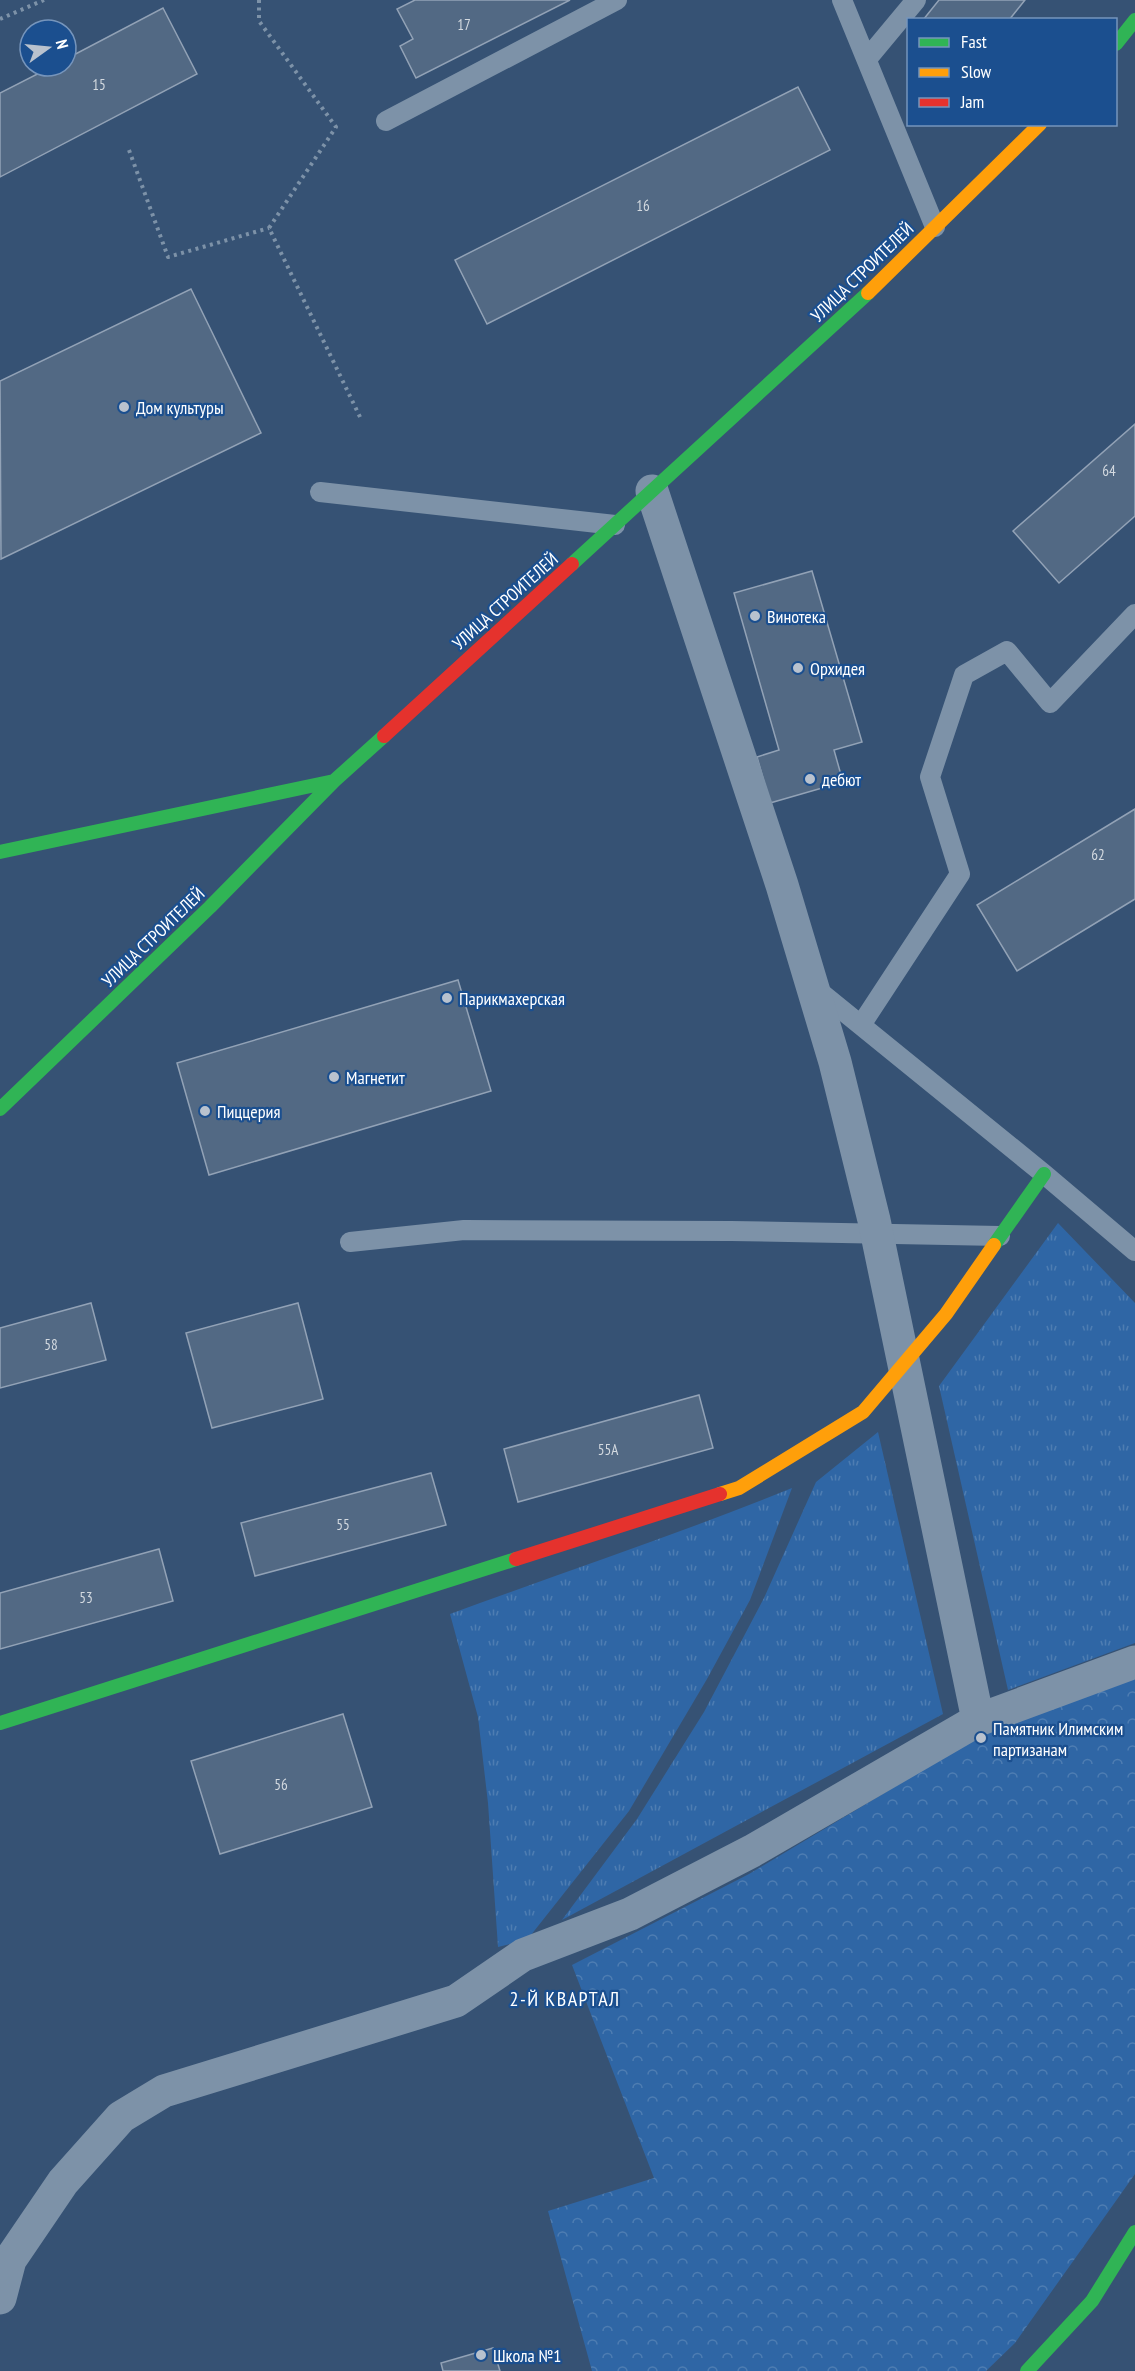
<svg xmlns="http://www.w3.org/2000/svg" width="1135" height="2371" font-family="'PT Sans Narrow',sans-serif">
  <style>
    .grass { fill: url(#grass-tufts) }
    .forest { fill: url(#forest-crowns) }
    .building { fill: #526984; stroke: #92a2b6; stroke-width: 1.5 }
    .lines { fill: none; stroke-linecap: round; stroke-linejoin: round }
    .path { stroke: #7d92a8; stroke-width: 4; stroke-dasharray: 3 4.5; stroke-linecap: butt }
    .lane { stroke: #7d92a8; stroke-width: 20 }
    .street { stroke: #7d92a8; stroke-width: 33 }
    .fast { stroke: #30b455; stroke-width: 14 }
    .slow { stroke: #ff9f0a; stroke-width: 14 }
    .jam { stroke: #e5322d; stroke-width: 14 }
    .poi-dot { fill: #b9c2ce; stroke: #1b4f8f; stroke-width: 2 }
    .labels { text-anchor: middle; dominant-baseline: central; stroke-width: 4.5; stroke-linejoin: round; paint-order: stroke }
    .number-label { font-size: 15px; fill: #d4dae0 }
    .street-label { font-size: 18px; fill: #fff; stroke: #1b4f8f }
    .poi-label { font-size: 18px; fill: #fff; stroke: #1b4f8f; text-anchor: start }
    .neighbourhood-label { font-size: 20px; letter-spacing: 1.5px; fill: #fff; stroke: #1b4f8f }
  </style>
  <defs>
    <pattern id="grass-tufts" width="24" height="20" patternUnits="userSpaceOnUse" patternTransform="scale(1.5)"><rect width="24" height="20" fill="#2f66a5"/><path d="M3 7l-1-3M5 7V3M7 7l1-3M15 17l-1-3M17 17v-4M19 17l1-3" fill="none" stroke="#4e7db2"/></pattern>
    <pattern id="forest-crowns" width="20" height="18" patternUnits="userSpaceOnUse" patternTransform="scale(1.5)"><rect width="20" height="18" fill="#2f66a5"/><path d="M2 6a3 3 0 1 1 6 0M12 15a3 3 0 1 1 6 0" fill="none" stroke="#4e7db2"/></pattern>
  </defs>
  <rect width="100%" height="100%" fill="#365274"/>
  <path class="grass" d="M1058,1223L1135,1303V1643L1008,1690L939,1386Z
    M878,1432L943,1714L562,1920L637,1819L704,1712L764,1598L816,1482Z
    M792,1488L750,1600L707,1679L629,1811L527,1940L498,1947L488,1803L478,1717L450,1614C564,1572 679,1534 792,1488Z"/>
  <path class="forest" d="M1135,1678V2174L1015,2343L986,2371H592L548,2211L654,2178L572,1965L749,1874L993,1728Z"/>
  <path class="building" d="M415,0H570L416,78L400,46L413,39L397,9Z
    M939,0H1025L1009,20H923Z
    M163,8L197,74L0,177V93L53,66H66V59Z
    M798,87L830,150L487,324L455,260Z
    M191,289L261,433L1,559L0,381Z
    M1135,424V516L1059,583L1013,531Z
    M812,571L862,742L834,750L843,782L770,803L757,757L779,750L734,593Z
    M1135,809V899L1017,971L977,905Z
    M458,980L491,1091L209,1175L177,1063Z
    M91,1303L106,1360L0,1388V1328Z
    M298,1303L323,1399L212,1428L186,1333Z
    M699,1395L713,1448L518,1502L504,1449Z
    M431,1473L446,1525L255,1576L241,1523Z
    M159,1549L173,1601L0,1649V1593Z
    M343,1714L372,1807L220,1854L191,1761Z
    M493,2348L500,2371H443L441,2363Z"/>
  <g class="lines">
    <path class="path" d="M259,0V21L336,127L269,228L361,419
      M0,19L44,0
      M129,150L168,257L269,228"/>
    <path class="lane" d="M842,0L935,227
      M867,59L916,0
      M386,121L617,0
      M320,492L615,525
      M815,988L1044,1174L1135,1251
      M861,1025L960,874L930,777L964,675L1007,651L1050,703L1135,614
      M350,1242L464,1230L731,1231L1000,1236"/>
    <path class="street" d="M652,491L782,885L835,1062L874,1220L978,1720L1135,1662
      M0,2298L10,2260L63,2182L121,2117L164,2091L456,2001L523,1955L630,1914L752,1851L978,1720"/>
    <path class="fast" d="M1116,44L1135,20
      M572,564L868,293
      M0,852L334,781
      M0,1109L210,907L334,781L384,736
      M994,1245L1044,1174
      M0,1723L516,1559
      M1027,2371L1092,2301L1135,2232"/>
    <path class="slow" d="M868,293L1040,124
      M720,1494L739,1488L863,1412L946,1314L994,1245"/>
    <path class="jam" d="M384,736L572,564
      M516,1559L720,1494"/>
  </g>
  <g class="poi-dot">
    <circle cx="124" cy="407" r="6"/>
    <circle cx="755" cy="616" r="6"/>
    <circle cx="798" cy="668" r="6"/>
    <circle cx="810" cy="779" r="6"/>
    <circle cx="447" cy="998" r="6"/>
    <circle cx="334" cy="1077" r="6"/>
    <circle cx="205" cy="1111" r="6"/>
    <circle cx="981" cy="1738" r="6"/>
    <circle cx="481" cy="2355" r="6"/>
  </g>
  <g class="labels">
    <g class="number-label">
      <text x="464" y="24">17</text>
      <text x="99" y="84">15</text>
      <text x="643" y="205">16</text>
      <text x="1109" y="470">64</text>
      <text x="1098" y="854">62</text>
      <text x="51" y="1344">58</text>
      <text x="608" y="1449">55А</text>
      <text x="343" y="1524">55</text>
      <text x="86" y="1597">53</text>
      <text x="281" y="1784">56</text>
    </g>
    <g class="street-label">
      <text transform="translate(862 272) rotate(-44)">УЛИЦА СТРОИТЕЛЕЙ</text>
      <text transform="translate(505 601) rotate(-42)">УЛИЦА СТРОИТЕЛЕЙ</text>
      <text transform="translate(153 937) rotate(-44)">УЛИЦА СТРОИТЕЛЕЙ</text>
    </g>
    <g class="poi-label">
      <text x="136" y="407">Дом культуры</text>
      <text x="767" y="616">Винотека</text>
      <text x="810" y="668">Орхидея</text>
      <text x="822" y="779">дебют</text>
      <text x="459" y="998">Парикмахерская</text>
      <text x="346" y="1077">Магнетит</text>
      <text x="217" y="1111">Пиццерия</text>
      <text x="993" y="1728">Памятник Илимским<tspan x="993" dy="21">партизанам</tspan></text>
      <text x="493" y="2355">Школа №1</text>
    </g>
    <g class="neighbourhood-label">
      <text x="565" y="1999">2-Й КВАРТАЛ</text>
    </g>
  </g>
  <rect x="907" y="18" width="210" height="108" fill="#1b4f8f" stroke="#7695bc" stroke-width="1.5"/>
  <rect x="919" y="38" width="30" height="9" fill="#30b455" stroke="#7695bc" stroke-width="1.5"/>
  <text x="961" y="48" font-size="18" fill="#ffffff">Fast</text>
  <rect x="919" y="68" width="30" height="9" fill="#ff9f0a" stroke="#7695bc" stroke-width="1.5"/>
  <text x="961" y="78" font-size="18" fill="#ffffff">Slow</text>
  <rect x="919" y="98" width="30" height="9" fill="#e5322d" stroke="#7695bc" stroke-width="1.5"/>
  <text x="961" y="108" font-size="18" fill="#ffffff">Jam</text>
  <g transform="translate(48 48) rotate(75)"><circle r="28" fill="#1b4f8f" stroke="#7695bc" stroke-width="1.5"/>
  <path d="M0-4.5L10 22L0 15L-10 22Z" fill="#b9c2ce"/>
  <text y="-9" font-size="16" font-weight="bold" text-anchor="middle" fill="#ffffff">N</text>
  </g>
</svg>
